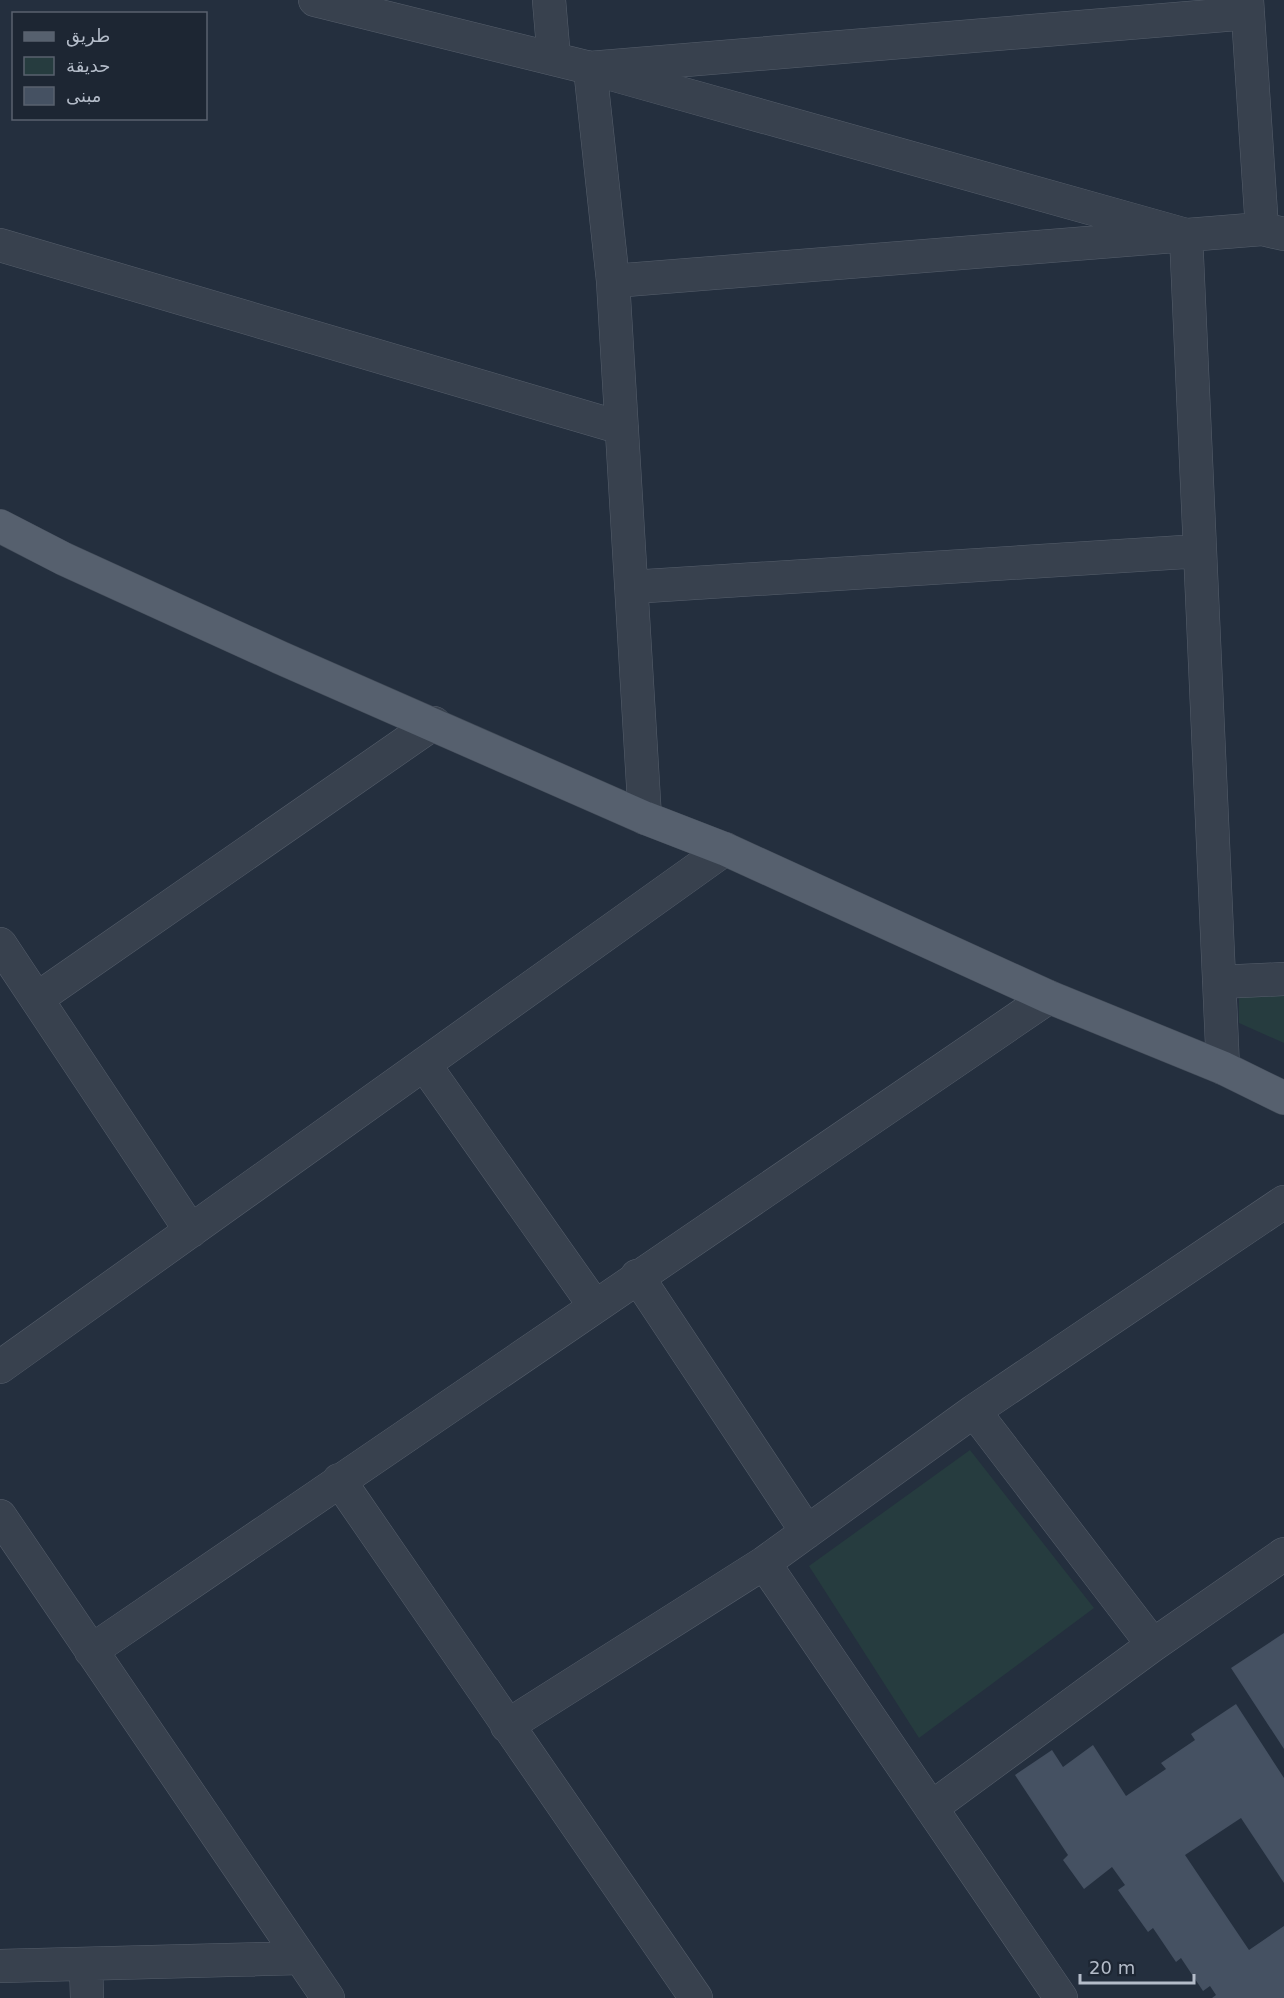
<svg xmlns="http://www.w3.org/2000/svg" width="1284" height="1998" font-family="'DejaVu Sans','Noto Naskh Arabic',sans-serif">
  <style>
    .green { fill: #263c3f }
    .building { fill: #455162 }
    .lines { fill: none; stroke-linecap: round; stroke-linejoin: round }
    .minor-casing { stroke: #565f6c; stroke-width: 34 }
    .major-casing { stroke: #414a57; stroke-width: 34 }
    .minor { stroke: #38414e; stroke-width: 33 }
    .major { stroke: #56606e; stroke-width: 33 }
  </style>
  <rect width="100%" height="100%" fill="#242f3e"/>
  <path class="green" d="M1284,996V1043L1239,1023V997Z
    M970,1450L1094,1608L919,1738L809,1566Z"/>
  <path class="building" d="M1284,1633V1749L1231,1668Z
    M1236,1704L1284,1778V1883L1241,1818L1185,1855L1249,1950L1284,1926V1998H1212L1216,1995L1210,1986L1203,1991L1181,1958L1176,1962L1153,1928L1148,1932L1118,1890L1125,1885L1112,1867L1084,1889L1063,1860L1068,1855L1015,1775L1052,1750L1063,1767L1093,1745L1126,1796L1166,1769L1161,1763L1195,1740L1191,1734Z"/>
  <g class="lines">
    <defs>
      <path id="minor" d="M315,0L590,68L1186,235L1223,1068
        M549,0L554,59
        M1247,0L1262,229
        M0,245L622,428
        M613,281L1262,229L1284,234
        M631,587L1200,551
        M645,818L613,281L590,68L1248,13
        M0,944L191,1231
        M1219,982L1284,979
        M38,998L434,723
        M424,1064L594,1305
        M637,1276L807,1532
        M0,1367L725,849
        M974,1411L1153,1645
        M339,1480L696,1998
        M0,1516L328,1998
        M764,1563L1061,1998
        M91,1651L1049,997
        M507,1726L764,1563L974,1411L1284,1202
        M931,1808L1153,1645L1284,1554
        M86,1964L87,1998
        M0,1966L300,1958"/>
      <path id="major" d="M0,526L64,559L281,658L645,818L725,849L1049,997L1223,1068L1284,1098"/>
    </defs>
    <use href="#minor" class="minor-casing"/>
    <use href="#major" class="major-casing"/>
    <use href="#minor" class="minor"/>
    <use href="#major" class="major"/>
  </g>
  <rect x="12" y="12" width="195" height="108" fill="#1d2633" stroke="#59626f" stroke-width="1.5"/>
  <rect x="24" y="32" width="30" height="9" fill="#56606e" stroke="#59626f" stroke-width="1.5"/>
  <text x="66" y="42" font-size="18" fill="#b4bcc9">طريق</text>
  <rect x="24" y="57" width="30" height="18" fill="#263c3f" stroke="#59626f" stroke-width="1.5"/>
  <text x="66" y="72" font-size="18" fill="#b4bcc9">حديقة</text>
  <rect x="24" y="87" width="30" height="18" fill="#455162" stroke="#59626f" stroke-width="1.5"/>
  <text x="66" y="102" font-size="18" fill="#b4bcc9">مبنى</text>
  <path d="M1080 1974v9h114v-9" fill="none" stroke="#b4bcc9" stroke-width="3"/>
  <text x="1089" y="1974" font-size="18" fill="#b4bcc9" stroke="#1d2633" stroke-width="4.5" paint-order="stroke">20 m</text>
</svg>
